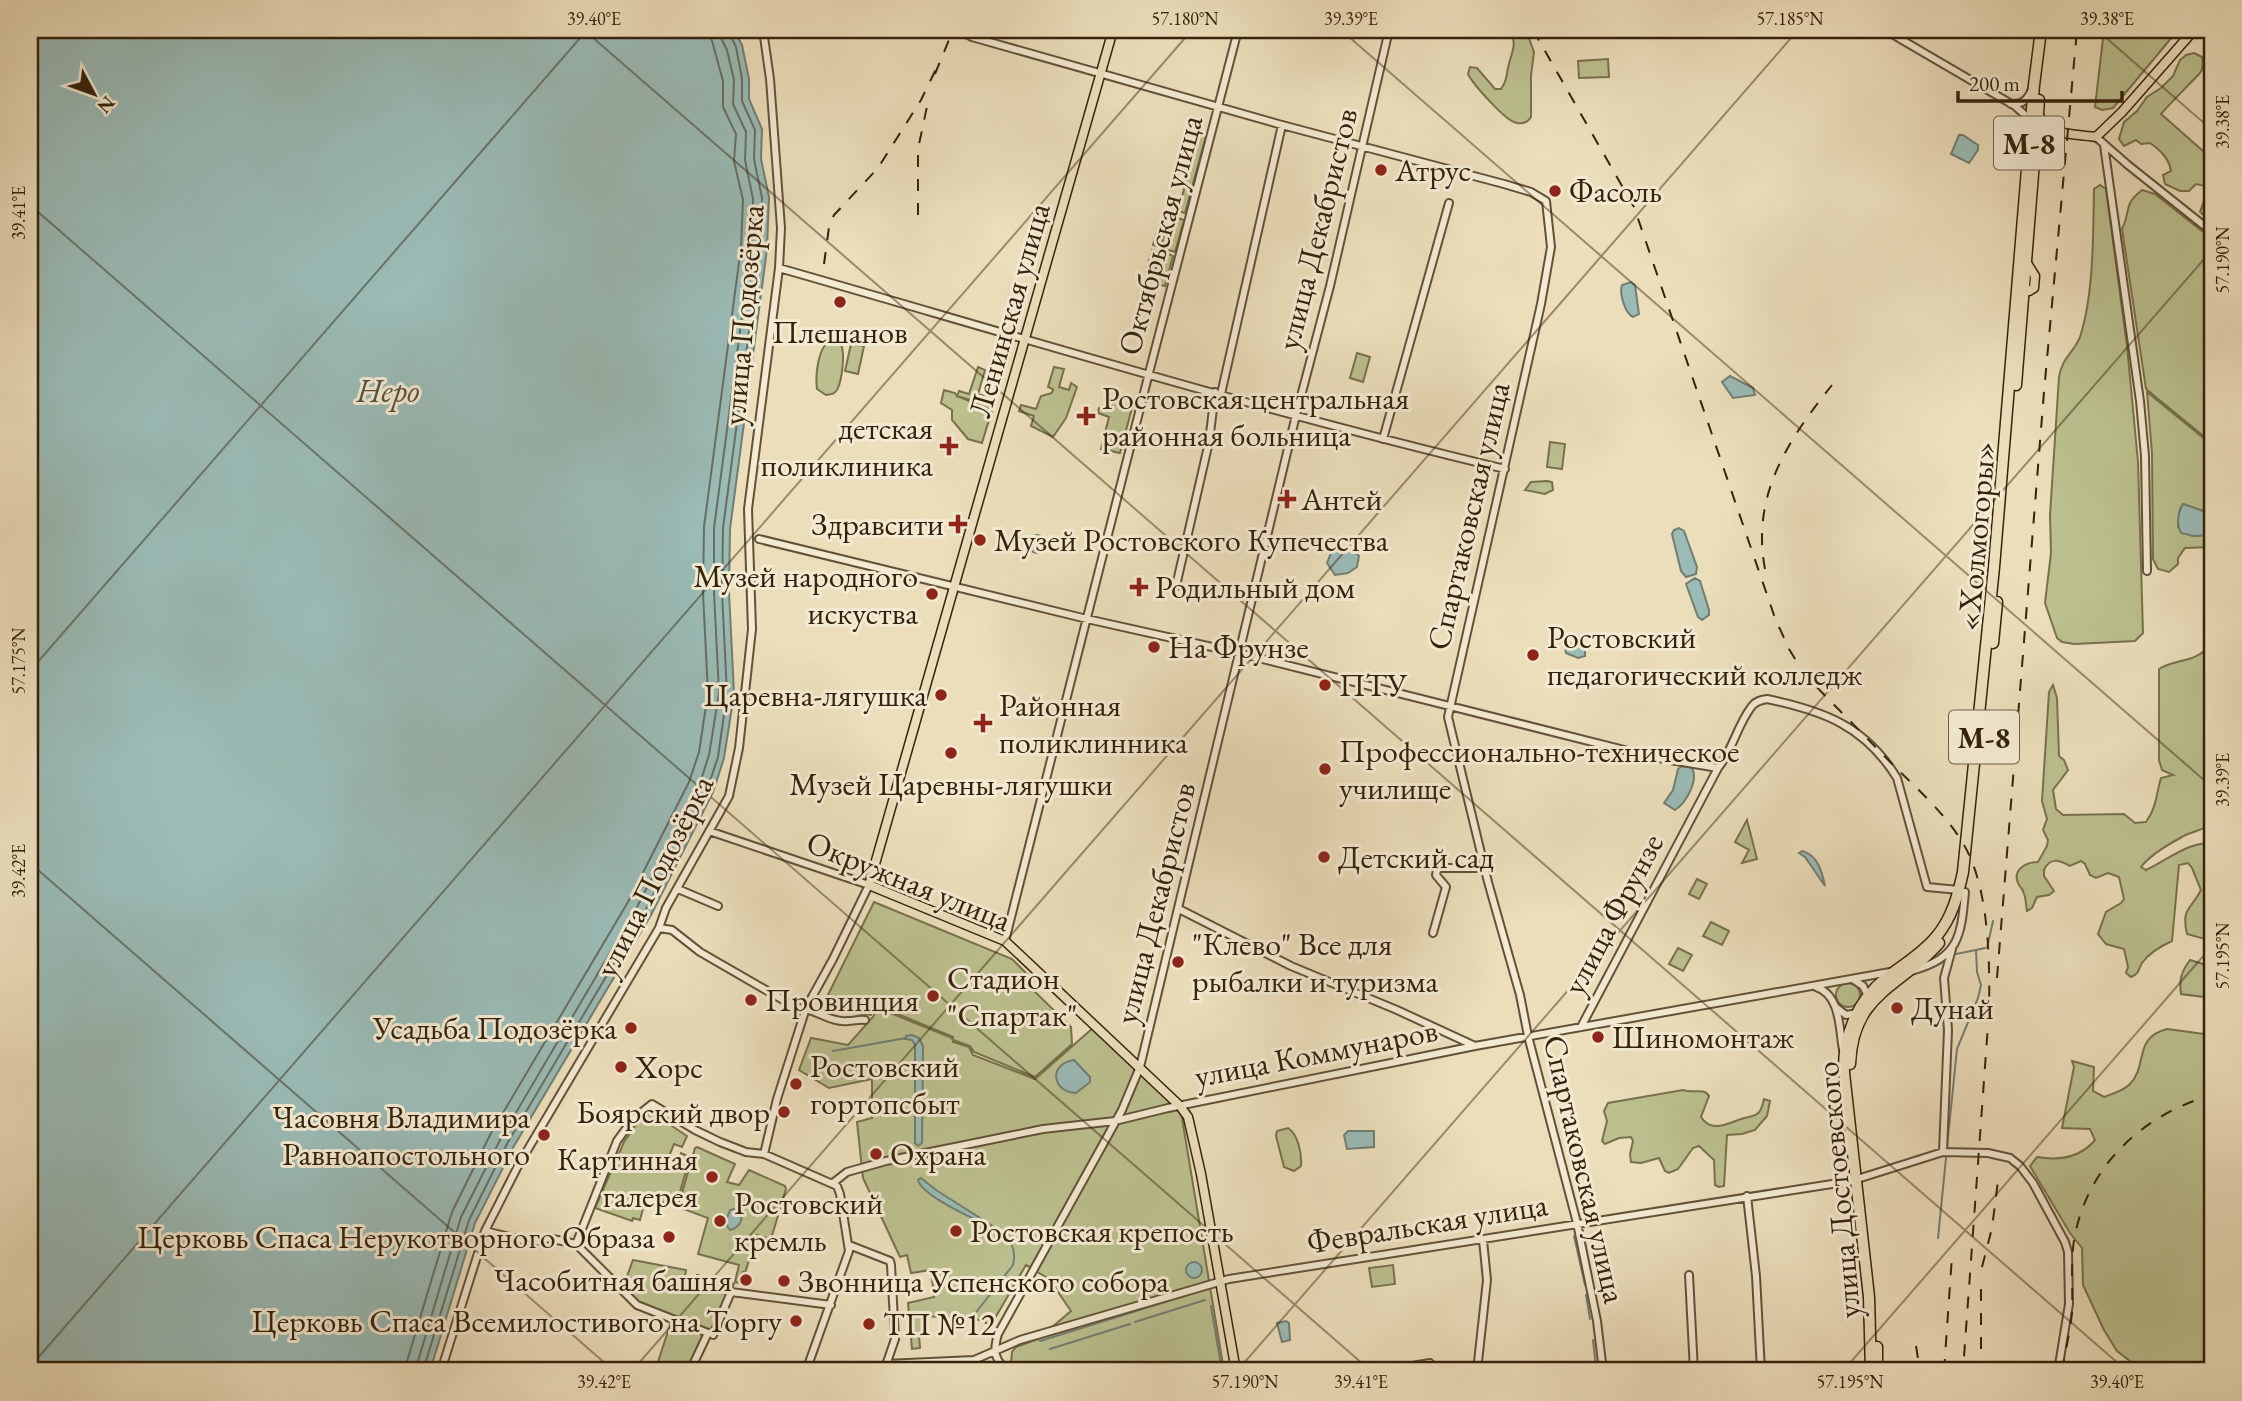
<svg xmlns="http://www.w3.org/2000/svg" width="2242" height="1401" font-family="'EB Garamond',serif">
  <style>
    .green { fill: #bbc08e; stroke: #78714c; stroke-width: 2 }
    .water { fill: #9abbb6; stroke: #727e72; stroke-width: 2 }
    .lines { fill: none; stroke-linecap: round; stroke-linejoin: round }
    .shore { stroke: #686e60; stroke-width: 2 }
    .stream { stroke: #727e72; stroke-width: 2 }
    .minor-casing { stroke: #635137; stroke-width: 10 }
    .major-casing { stroke: #35220b; stroke-width: 11 }
    .highway-casing { stroke: #35220b; stroke-width: 13 }
    .minor { stroke: #f3ead3; stroke-width: 6 }
    .major { stroke: #ecdebb; stroke-width: 8 }
    .highway { stroke: #ecdebb; stroke-width: 10 }
    .rail { stroke: #35220b; stroke-width: 2; stroke-dasharray: 12 12; stroke-linecap: butt }
    .ticks { fill: none; stroke: #35220b; stroke-width: 2; stroke-opacity: 0.45 }
    .poi-dot { fill: #8f2418; stroke: #f3ead3; stroke-width: 2.5 }
    .labels { text-anchor: middle; dominant-baseline: central; stroke-width: 6; stroke-linejoin: round; paint-order: stroke }
    .shield { fill: #f3ead3; stroke: #6e5e47; stroke-width: 2 }
    .shield-label { font-size: 30px; font-weight: bold; fill: #35220b }
    .poi-label { font-size: 32px; fill: #35220b; stroke: #f3ead3; text-anchor: start }
    .street-label { font-size: 32px; fill: #35220b; stroke: #f3ead3 }
    .water-label { font-size: 33px; font-style: italic; fill: #53503e; stroke: #f3ead3 }
    .neatline { fill: none; stroke: #35220b; stroke-width: 2.5 }
    .ticks-label { font-size: 18px; text-anchor: middle; fill: #35220b }
  </style>
  <rect width="100%" height="100%" fill="#ecdebb"/>
  <filter id="stains"><feTurbulence type="fractalNoise" baseFrequency=".00286" numOctaves="4"/><feColorMatrix values="0 0 0 0 .2 0 0 0 0 .09 0 0 0 0 .02 0 0 0 .5 -.17"/></filter>
  <radialGradient id="worn" r=".72"><stop offset=".6" stop-color="#630" stop-opacity="0"/><stop offset="1" stop-color="#630" stop-opacity=".3"/></radialGradient>
  <path class="green" d="M1510,30H1526L1534,52L1531,75V117C1528,122 1523,124 1517,123C1506,122 1473,84 1468,74L1470,67L1477,68L1495,89H1501C1507,81 1506,77 1508,68C1511,53 1518,45 1510,30Z
    M2104,30H2178L2113,108L2102,110L2095,107Z
    M2194,53L2202,57C2203,62 2204,68 2200,73C2188,86 2173,100 2161,114L2212,159V222L2200,212L2206,195L2205,186L2196,184L2189,191H2180L2165,184L2163,175L2171,171C2169,158 2160,150 2150,143L2141,144L2136,140L2124,146L2119,139L2124,122L2137,111L2147,97L2161,88L2173,76L2180,60L2186,55Z
    M1608,59L1609,77L1579,78L1578,61Z
    M1199,134L1206,136L1185,213L1178,211Z
    M2100,185L2106,189L2127,346L2138,462L2143,633L2135,641L2074,644L2062,642L2057,638L2045,603L2051,553L2050,515L2059,377C2062,356 2077,350 2081,334C2094,291 2093,234 2094,189Z
    M2142,190L2155,194L2212,239V443L2146,389L2122,229C2132,209 2122,206 2142,190Z
    M1174,217L1184,220L1175,252L1165,249Z
    M1160,222L1167,225L1161,248L1153,245Z
    M1152,250L1160,252L1155,273L1146,271Z
    M1165,253L1173,256L1165,286L1157,284Z
    M829,341L840,343C846,351 842,381 837,390C833,395 831,394 826,395L817,389C815,375 818,349 829,341Z
    M851,344L864,346L858,374L845,371Z
    M1357,353L1370,357L1363,382L1350,378Z
    M978,367L985,370L978,394L996,400L994,407L957,396L992,410L982,443L968,439L952,420V410L941,403L944,390L955,393L957,396L959,391L969,394Z
    M1054,367L1064,369L1059,387L1069,390L1071,383L1077,387L1066,418L1053,437L1031,426L1034,416L1019,411L1021,405L1036,409L1041,396L1052,393L1053,389L1048,387Z
    M2147,392L2212,445V514L2183,504L2180,509L2178,527L2193,536L2212,534V547L2185,548L2178,558V564L2169,572L2158,569L2153,559L2152,453Z
    M1109,399L1132,408L1120,453L1101,449L1109,417L1098,413L1099,408L1110,410L1112,406L1108,403Z
    M1550,442L1565,444L1562,469L1547,467Z
    M1547,481L1552,482L1553,490L1545,494L1525,490L1531,482Z
    M2212,644V768L2210,770L2212,771V823C2203,831 2192,831 2182,837C2169,844 2150,855 2141,867L2146,870C2168,860 2187,842 2212,843V941L2187,934C2181,908 2191,910 2201,890L2192,868L2188,863L2179,865L2172,941C2161,946 2149,953 2142,963C2138,970 2139,974 2131,977L2126,973L2128,967L2124,949L2106,944L2098,934L2106,912L2121,903L2124,899L2119,877L2108,873L2096,878L2090,875L2085,864L2081,861L2070,866C2059,860 2050,857 2044,870V876L2054,891L2049,895L2037,897L2032,908L2027,911C2026,906 2026,899 2024,894C2023,888 2020,888 2018,883C2012,869 2027,862 2038,862L2047,846L2048,840L2043,830L2047,819L2042,801L2049,692L2053,685L2057,698L2059,756L2064,760L2068,770L2053,790L2056,809L2063,815L2124,814L2135,823L2146,822C2157,807 2156,794 2161,778L2173,775L2162,770L2159,760V669C2180,657 2192,665 2212,644Z
    M1747,820L1757,859L1742,863L1749,850L1735,842Z
    M1697,879L1707,884L1699,899L1689,894Z
    M874,902L1012,959L1031,978L1030,987L1071,1027L1072,1044L1035,1077L974,1052L970,1046L953,1040V1037L876,1005L871,1015L821,1009Z
    M1711,922L1729,931L1722,945L1703,936Z
    M1678,948L1692,955L1683,971L1669,964Z
    M2190,960L2203,964L2212,972V998L2181,994C2179,980 2181,972 2190,960Z
    M1836 995a12 12 0 1 1 24 0a12 12 0 1 1-24 0Z
    M878,1008L952,1038L953,1042L969,1047L973,1055L1035,1079L1094,1027L1180,1106L1224,1371H1017L1011,1363L1012,1352L1016,1347L1038,1339L1071,1311L1049,1279L1026,1265L991,1325L979,1320L926,1316V1335H919L920,1348L912,1349L908,1303L934,1297L931,1270L911,1273L907,1255L900,1257L863,1178L857,1122L872,1118V1079L829,1088L799,1070L811,1038L848,1045L873,1017Z
    M2167,1029L2204,1034L2212,1029V1371L2169,1369L2143,1371L2117,1351L2104,1330L2083,1285L2082,1248L2070,1233L2030,1166L2037,1157C2060,1161 2080,1158 2095,1140L2090,1129L2062,1128L2074,1067L2072,1061L2094,1067L2093,1091L2104,1097C2111,1094 2123,1091 2129,1085C2149,1066 2132,1038 2167,1029Z
    M1683,1090C1692,1094 1704,1087 1709,1096L1701,1117C1711,1133 1727,1124 1741,1119C1746,1117 1753,1117 1757,1114C1762,1111 1763,1103 1764,1099L1770,1101L1767,1116L1755,1130L1742,1134L1727,1135L1724,1186L1719,1187L1715,1185L1714,1160L1699,1146L1693,1148L1678,1169L1669,1173L1665,1171L1659,1158L1641,1163L1631,1162L1630,1154L1633,1141L1631,1137L1619,1138L1605,1144L1602,1141L1607,1121L1604,1111L1608,1103Z
    M651,1112L687,1136L682,1147L674,1144L667,1161L676,1165L681,1153L690,1157L676,1206L649,1198L648,1195L645,1194L642,1199L645,1201L640,1220L633,1218L632,1221L595,1208L624,1142L638,1122Z
    M1288,1128C1298,1134 1302,1154 1301,1166L1294,1171L1284,1167L1276,1136L1277,1131Z
    M697,1147L735,1164L727,1182L739,1185L749,1170L785,1186L786,1189L771,1239L757,1235L745,1273L743,1272L739,1283L735,1282L739,1265L698,1254L708,1218L678,1207L695,1148Z
    M633,1260L686,1270L685,1277L696,1279L697,1275L734,1284L713,1335L709,1333L690,1371H655L672,1319L637,1305L622,1290Z
    M1393,1265L1395,1284L1372,1287L1369,1268Z"/>
  <path class="water" d="M30,30H734L742,45L749,79V99L762,129L761,159L769,197L767,249L730,529L729,592L734,694L724,758L713,792L651,915L514,1146L475,1223L430,1371H30Z
    M1959,135H1963L1978,145V150L1969,163L1951,154Z
    M1631,282L1635,285L1639,314L1633,317C1625,313 1619,294 1622,285Z
    M1730,376L1753,388L1755,395L1733,398L1722,382Z
    M2183,504L2212,514V535L2193,536L2181,533C2176,524 2178,512 2183,504Z
    M1679,528L1684,531L1697,567L1696,574L1686,577L1681,571L1672,534L1674,530Z
    M1028 544a9 9 0 1 1 18 0a9 9 0 1 1-18 0Z
    M1339,548L1352,549L1359,556L1357,567L1348,573L1335,575L1327,563L1331,553Z
    M1695,578L1700,581L1709,610V615L1702,620L1698,617L1686,584Z
    M1576,644L1585,647V656L1578,658L1566,653L1565,645Z
    M1682,766L1691,767C1700,779 1686,803 1675,810L1664,803L1673,790L1678,769Z
    M1802,851C1818,855 1822,872 1825,886L1805,857L1799,853Z
    M912,1035L919,1038L923,1046L922,1143L918,1146L915,1143V1045L912,1040L905,1039L906,1036Z
    M1074,1060L1090,1077V1082L1076,1093C1052,1092 1048,1064 1074,1060Z
    M1348,1131H1374V1147L1347,1149L1344,1135Z
    M921,1178L936,1190L991,1225L989,1227C972,1217 923,1197 918,1180Z
    M734,1209L740,1212C744,1220 739,1228 730,1230L725,1223L730,1210Z
    M1186 1270a8 8 0 1 1 16 0a8 8 0 1 1-16 0Z
    M1286,1321L1289,1323L1290,1340L1282,1342L1277,1323Z"/>
  <g class="lines">
    <path class="shore" d="M404,1371L452,1212L491,1133L628,902L689,782L699,752L708,693L703,593L704,527L741,247L743,200L734,161L736,134L723,107V81L709,30
      M415,1371L461,1217L501,1138L637,907L699,786L709,755L719,693L714,592V528L751,248L753,199L745,160L746,132L733,104L734,80L727,50L721,38L719,30
      M423,1371L469,1220L508,1142L645,911L707,790L718,757L727,694L722,592L723,528L760,249L762,198L754,159L755,130L742,101V79L736,47L728,30"/>
    <path class="stream" d="M1987,948L1993,921
      M1956,954L1976,950
      M833,1051L906,1038
      M1947,1147L1957,1049L1978,998L1981,985L1977,972L1976,950L1985,948
      M1574,1236L1585,1285
      M1938,1238L1946,1158
      M1586,1295L1590,1319
      M1211,1306L1222,1371
      M974,1315L1013,1265C1018,1245 1006,1235 990,1225
      M1135,1322L1205,1300
      M1593,1340L1596,1368
      M1040,1341L1207,1289
      M1050,1349L1130,1324"/>
    <defs>
      <path id="minor" d="M959,30L972,37L1282,125L1504,184L1531,192L1546,201L1551,247L1541,304L1448,717L1488,882L1520,995L1528,1036L1577,1223L1597,1321L1603,1371
        M1885,30L2015,106L2024,114L2028,124
        M2011,104C2023,105 2028,99 2032,89
        M2096,137L2128,165L2212,232
        M2104,145L2140,401L2145,456L2147,571
        M779,268C1020,337 1261,411 1505,469
        M1221,394L1282,125
        M1383,439L1449,203
        M759,539L1087,619L1239,653L1652,757L1718,768
        M1176,586L1209,442L1215,392
        M709,831L869,885L833,959L806,1008L777,1099L764,1154
        M678,889L718,906
        M1179,909L1291,966L1397,1010L1475,1046
        M659,928L672,930L700,952L797,1008C815,1008 830,1023 848,1021C854,1021 859,1019 865,1020
        M1433,933L1446,887L1436,875L1437,870L1440,868H1485
        M1005,941L1150,369L1238,30
        M1911,971C1959,958 1961,937 1965,892
        M1854,980L1863,986L1869,998
        M1816,987C1841,995 1839,1029 1843,1050
        M1837,1008L1846,1015L1858,1013
        M1581,1027L1718,768C1733,750 1737,725 1752,706C1756,701 1761,700 1767,699C1824,711 1865,726 1897,778L1927,887L1959,890
        M1943,1152L1948,1030L1944,978L1952,949
        M833,1183L847,1172L886,1161L1043,1129L1115,1121L1168,1108L1475,1046L1890,972
        M1747,1196L1756,1276L1761,1371
        M485,1231L526,1241H541L548,1238L576,1244
        M849,1245L890,1261L891,1265L895,1339L884,1371
        M1689,1275L1694,1371
        M713,1335L731,1292L831,1305
        M886,1364L974,1360L1020,1340L1229,1279L1851,1181L1943,1152L1988,1153L2010,1158L2020,1166L2033,1183L2065,1242L2068,1252L2069,1304L2058,1371
        M441,1371L485,1231L518,1166L659,928L666,908L729,796L739,748L752,629L748,509L779,268L781,228L770,79L763,30
        M690,1371L708,1333L637,1305L576,1244L617,1141L633,1119L652,1104L695,1130L720,1142L746,1152L764,1154L837,1186L840,1194L849,1251L806,1371
        M1010,1371C994,1362 993,1351 998,1334L1122,1110L1140,1067L1296,415L1330,286L1389,30
        M1382,1371L1430,1363
        M1477,1371L1487,1280L1483,1240"/>
      <path id="major" d="M1113,30L869,885L1005,941L1180,1106L1188,1117L1201,1174L1236,1371
        M2039,115C2046,136 2076,134 2096,137L2122,112L2194,30
        M2021,289L2029,291L2034,288L2035,276L2027,263"/>
      <path id="highway" d="M2016,385L2039,100
        M1993,643L1997,602
        M1850,1064C1853,992 1900,988 1939,943
        M1877,1347V1371
        M1871,1371L1869,1297L1844,1073C1843,1036 1857,1001 1886,978C1904,964 1922,954 1936,937C1952,918 1958,895 1963,872L1994,567L2034,85L2041,30"/>
    </defs>
    <use href="#minor" class="minor-casing"/>
    <use href="#major" class="major-casing"/>
    <use href="#highway" class="highway-casing"/>
    <use href="#minor" class="minor"/>
    <use href="#major" class="major"/>
    <use href="#highway" class="highway"/>
    <path class="rail" d="M1533,30L1634,207L1775,618L1789,649L1805,675C1835,706 1865,736 1895,767C1921,792 1956,824 1970,857C1989,900 1990,964 1989,1011L1963,1371
      M935,74L953,30
      M918,215V149L929,97
      M824,264L829,227L834,215L878,168L921,100L938,65
      M1765,569C1751,495 1788,440 1832,385
      M1997,978L2044,392L2077,30
      M1982,1267L1992,1228L1999,1173
      M1981,1289V1371
      M1916,1346L1920,1371
      M1944,1371L1952,1256
      M2062,1371C2065,1352 2070,1333 2072,1313C2073,1292 2071,1270 2073,1248C2082,1171 2140,1115 2212,1095"/>
  </g>
  <path class="ticks" d="M584,30L2127,1371M1341,30L2212,787M2097,30L2212,130M30,205L1371,1371M30,671L587,30M30,863L614,1371M30,1367L1192,30M632,1371L1798,30M1237,1371L2212,250M1843,1371L2212,946"/>
  <g class="poi-dot">
    <circle cx="1381" cy="170" r="7"/>
    <circle cx="1555" cy="191" r="7"/>
    <circle cx="840" cy="302" r="7"/>
    <path d="M1082.5 405.5h7v7h7v7h-7v7h-7v-7h-7v-7h7z"/>
    <path d="M945.5 435.5h7v7h7v7h-7v7h-7v-7h-7v-7h7z"/>
    <path d="M1283.5 488.5h7v7h7v7h-7v7h-7v-7h-7v-7h7z"/>
    <path d="M954.5 513.5h7v7h7v7h-7v7h-7v-7h-7v-7h7z"/>
    <circle cx="980" cy="540" r="7"/>
    <path d="M1135.5 576.5h7v7h7v7h-7v7h-7v-7h-7v-7h7z"/>
    <circle cx="932" cy="594" r="7"/>
    <circle cx="1154" cy="647" r="7"/>
    <circle cx="1533" cy="655" r="7"/>
    <circle cx="1325" cy="685" r="7"/>
    <circle cx="941" cy="695" r="7"/>
    <path d="M979.5 712.5h7v7h7v7h-7v7h-7v-7h-7v-7h7z"/>
    <circle cx="951" cy="753" r="7"/>
    <circle cx="1325" cy="769" r="7"/>
    <circle cx="1324" cy="857" r="7"/>
    <circle cx="1178" cy="962" r="7"/>
    <circle cx="933" cy="996" r="7"/>
    <circle cx="751" cy="1000" r="7"/>
    <circle cx="1897" cy="1008" r="7"/>
    <circle cx="631" cy="1028" r="7"/>
    <circle cx="1598" cy="1037" r="7"/>
    <circle cx="621" cy="1067" r="7"/>
    <circle cx="796" cy="1084" r="7"/>
    <circle cx="784" cy="1112" r="7"/>
    <circle cx="544" cy="1135" r="7"/>
    <circle cx="876" cy="1154" r="7"/>
    <circle cx="712" cy="1177" r="7"/>
    <circle cx="720" cy="1221" r="7"/>
    <circle cx="956" cy="1231" r="7"/>
    <circle cx="669" cy="1237" r="7"/>
    <circle cx="746" cy="1280" r="7"/>
    <circle cx="784" cy="1281" r="7"/>
    <circle cx="796" cy="1321" r="7"/>
    <circle cx="869" cy="1324" r="7"/>
  </g>
  <g class="labels">
    <g class="shield">
      <rect x="1994" y="116.5" width="70" height="53" rx="5"/>
      <rect x="1949" y="710.5" width="70" height="53" rx="5"/>
    </g>
    <g class="shield-label">
      <text x="2029" y="143">М-8</text>
      <text x="1984" y="737">М-8</text>
    </g>
    <g class="poi-label">
      <text x="1395" y="170">Атрус</text>
      <text x="1569" y="191">Фасоль</text>
      <text x="840" y="332" text-anchor="middle">Плешанов</text>
      <text x="1102" y="398">Ростовская центральная<tspan x="1102" dy="37">районная больница</tspan></text>
      <text x="933" y="428" text-anchor="end">детская<tspan x="933" dy="37">поликлиника</tspan></text>
      <text x="1301" y="499">Антей</text>
      <text x="944" y="524" text-anchor="end">Здравсити</text>
      <text x="994" y="540">Музей Ростовского Купечества</text>
      <text x="918" y="576" text-anchor="end">Музей народного<tspan x="918" dy="37">искуства</tspan></text>
      <text x="1155" y="587">Родильный дом</text>
      <text x="1547" y="637">Ростовский<tspan x="1547" dy="37">педагогический колледж</tspan></text>
      <text x="1168" y="647">На Фрунзе</text>
      <text x="1339" y="685">ПТУ</text>
      <text x="927" y="695" text-anchor="end">Царевна-лягушка</text>
      <text x="999" y="705">Районная<tspan x="999" dy="37">поликлинника</tspan></text>
      <text x="1339" y="751">Профессионально-техническое<tspan x="1339" dy="37">училище</tspan></text>
      <text x="951" y="784" text-anchor="middle">Музей Царевны-лягушки</text>
      <text x="1338" y="857">Детский сад</text>
      <text x="1192" y="944">"Клево" Все для<tspan x="1192" dy="37">рыбалки и туризма</tspan></text>
      <text x="947" y="978">Стадион<tspan x="947" dy="37">"Спартак"</tspan></text>
      <text x="765" y="1000">Провинция</text>
      <text x="1911" y="1008">Дунай</text>
      <text x="617" y="1028" text-anchor="end">Усадьба Подозёрка</text>
      <text x="1612" y="1037">Шиномонтаж</text>
      <text x="810" y="1066">Ростовский<tspan x="810" dy="37">гортопсбыт</tspan></text>
      <text x="635" y="1067">Хорс</text>
      <text x="770" y="1112" text-anchor="end">Боярский двор</text>
      <text x="530" y="1117" text-anchor="end">Часовня Владимира<tspan x="530" dy="37">Равноапостольного</tspan></text>
      <text x="890" y="1154">Охрана</text>
      <text x="698" y="1159" text-anchor="end">Картинная<tspan x="698" dy="37">галерея</tspan></text>
      <text x="734" y="1203">Ростовский<tspan x="734" dy="37">кремль</tspan></text>
      <text x="970" y="1231">Ростовская крепость</text>
      <text x="655" y="1237" text-anchor="end">Церковь Спаса Нерукотворного Образа</text>
      <text x="732" y="1280" text-anchor="end">Часобитная башня</text>
      <text x="798" y="1281">Звонница Успенского собора</text>
      <text x="782" y="1321" text-anchor="end">Церковь Спаса Всемилостивого на Торгу</text>
      <text x="883" y="1324">ТП №12</text>
    </g>
    <g class="street-label">
      <text transform="translate(1317 229) rotate(-76)">улица Декабристов</text>
      <text transform="translate(1160 235) rotate(-75)">Октябрьская улица</text>
      <text transform="translate(1009 310) rotate(-74)">Ленинская улица</text>
      <text transform="translate(743 315) rotate(-85)">улица Подозёрка</text>
      <text transform="translate(1468 516) rotate(-77)">Спартаковская улица</text>
      <text transform="translate(1976 536) rotate(-85)">«Холмогоры»</text>
      <text transform="translate(654 876) rotate(-63)">улица Подозёрка</text>
      <text transform="translate(909 881) rotate(22)">Окружная улица</text>
      <text transform="translate(1155 903) rotate(-76)">улица Декабристов</text>
      <text transform="translate(1613 914) rotate(-62)">улица Фрунзе</text>
      <text transform="translate(1316 1053) rotate(-11)">улица Коммунаров</text>
      <text transform="translate(1585 1169) rotate(77)">Спартаковская улица</text>
      <text transform="translate(1838 1190) rotate(-95)">улица Достоевского</text>
      <text transform="translate(1427 1223) rotate(-9)">Февральская улица</text>
    </g>
    <g class="water-label">
      <text x="388" y="390">Неро</text>
    </g>
  </g>
  <rect width="2242" height="1401" fill="none" stroke="#ecdebb" stroke-width="77"/>
  <g transform="translate(94 94) rotate(131)" stroke="#f3ead3" stroke-width="5" paint-order="stroke">
  <path d="M0-5L12 26L0 18L-12 26Z" fill="#35220b"/>
  <text y="-10" font-size="19" font-weight="bold" text-anchor="middle" fill="#35220b">N</text>
  </g>
  <path d="M1958 91v10h164v-10" fill="none" stroke="#35220b" stroke-width="3.5"/>
  <text x="1969" y="91" font-size="21" fill="#35220b" stroke="#f3ead3" stroke-width="5" paint-order="stroke">200 m</text>
  <rect x="38" y="38" width="2166" height="1324" class="neatline"/>
  <g class="ticks-label">
    <text x="594" y="25">39.40°E</text>
    <text x="1185" y="25">57.180°N</text>
    <text x="1351" y="25">39.39°E</text>
    <text x="1790" y="25">57.185°N</text>
    <text x="2107" y="25">39.38°E</text>
    <text transform="translate(2223 122) rotate(-90)" y="6">39.38°E</text>
    <text transform="translate(19 213) rotate(-90)" y="6">39.41°E</text>
    <text transform="translate(2223 260) rotate(-90)" y="6">57.190°N</text>
    <text transform="translate(19 661) rotate(-90)" y="6">57.175°N</text>
    <text transform="translate(2223 780) rotate(-90)" y="6">39.39°E</text>
    <text transform="translate(19 871) rotate(-90)" y="6">39.42°E</text>
    <text transform="translate(2223 956) rotate(-90)" y="6">57.195°N</text>
    <text x="604" y="1388">39.42°E</text>
    <text x="1245" y="1388">57.190°N</text>
    <text x="1361" y="1388">39.41°E</text>
    <text x="1850" y="1388">57.195°N</text>
    <text x="2117" y="1388">39.40°E</text>
  </g>
  <rect width="100%" height="100%" filter="url(#stains)"/>
  <rect width="100%" height="100%" fill="url(#worn)"/>
</svg>
